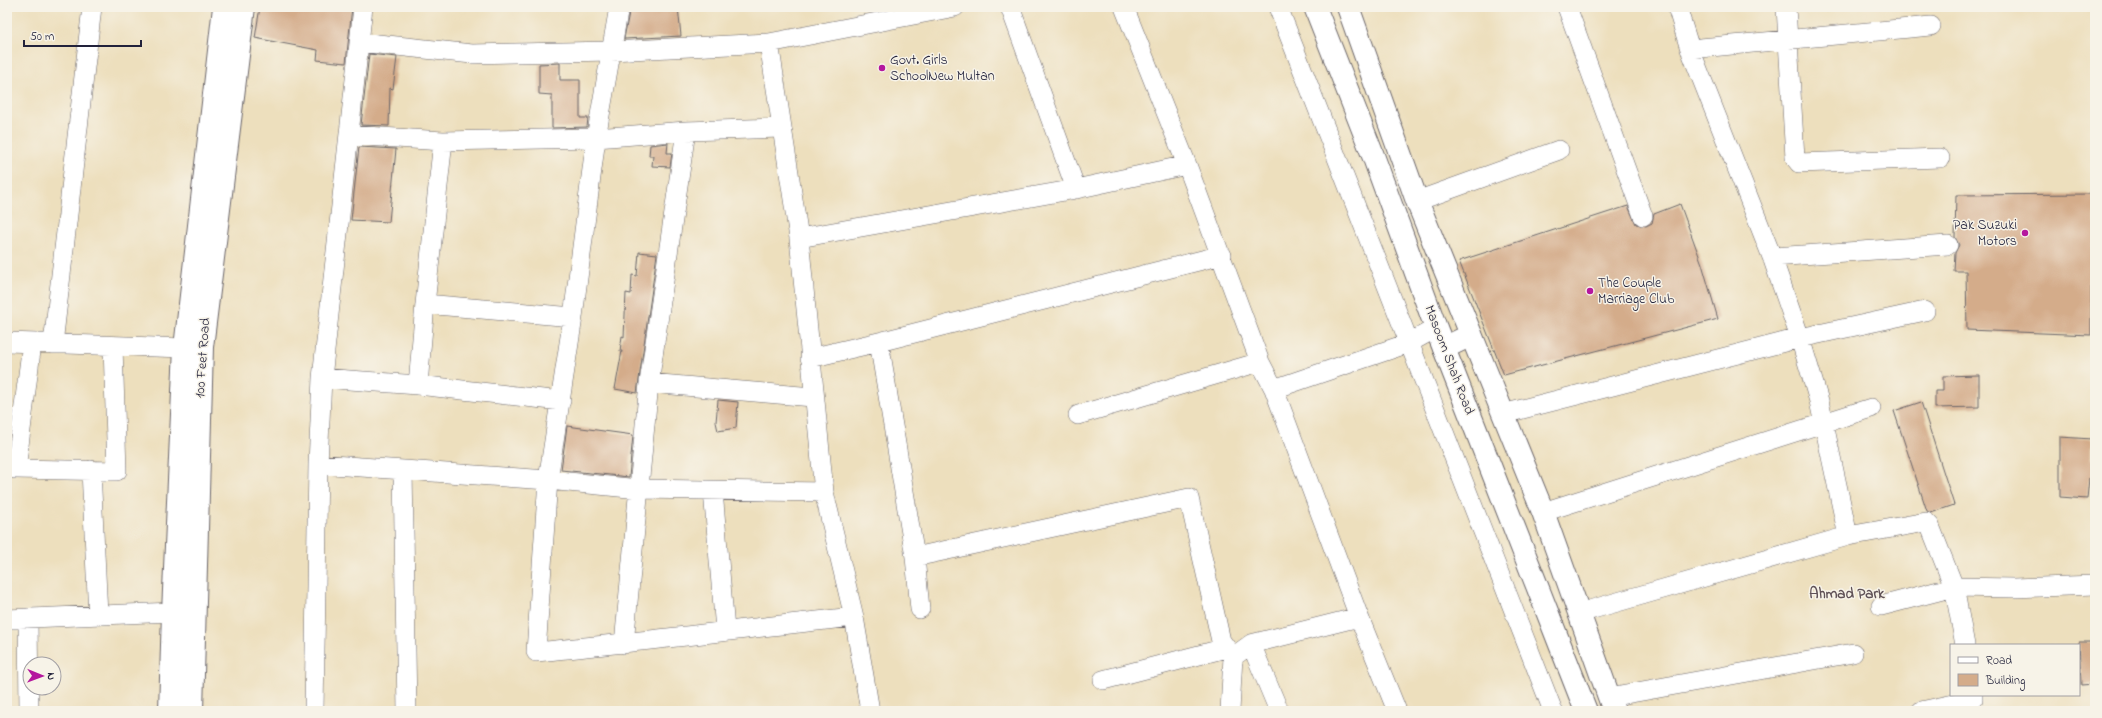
<svg xmlns="http://www.w3.org/2000/svg" width="2102" height="718" font-family="'Indie Flower',sans-serif">
  <style>
    .building { fill: #d4ac8a }
    .lines { fill: none; stroke-linecap: round; stroke-linejoin: round }
    .street-casing { stroke: #696468; stroke-width: 20 }
    .secondary-casing { stroke: #696468; stroke-width: 24 }
    .primary-casing { stroke: #696468; stroke-width: 24 }
    .street { stroke: #fff; stroke-width: 19 }
    .secondary { stroke: #fff; stroke-width: 22 }
    .primary { stroke: #fff; stroke-width: 22 }
    .poi-dot { fill: #b5179e; stroke: #f7f3e8; stroke-width: 1.5 }
    .labels { text-anchor: middle; dominant-baseline: central; stroke-width: 3; stroke-linejoin: round; paint-order: stroke }
    .poi-label { font-size: 14px; fill: #22223b; stroke: #f7f3e8; text-anchor: start }
    .street-label { font-size: 14px; fill: #22223b; stroke: #f7f3e8 }
    .neighbourhood-label { font-size: 15px; font-weight: bold; fill: #605257; stroke: #f7f3e8 }
  </style>
  <rect width="100%" height="100%" fill="#f7f3e8"/>
  <filter id="ink" filterUnits="userSpaceOnUse"><feTurbulence type="fractalNoise" baseFrequency=".025" numOctaves="2"/><feDisplacementMap in="SourceGraphic" scale="8" xChannelSelector="R" yChannelSelector="G"/><feConvolveMatrix kernelMatrix="1 2 1 2 8 2 1 2 1" color-interpolation-filters="sRGB"/></filter>
  <filter id="wash" filterUnits="userSpaceOnUse"><feTurbulence type="fractalNoise" baseFrequency=".012" numOctaves="4" result="noise"/><feDisplacementMap in="SourceGraphic" scale="16" xChannelSelector="R" yChannelSelector="G"/><feGaussianBlur stdDeviation="0.9" result="paint"/><feColorMatrix in="noise" values="0 0 0 0 0 0 0 0 0 0 0 0 0 0 0 0 0 1.4 0 .05"/><feComposite in="paint" operator="in"/></filter>
  <g filter="url(#wash)">
    <rect width="100%" height="100%" fill="#eddfbd"/>
    <g id="blocks">
      <path class="building" d="M260,7H352L346,63L317,60L318,50L255,38Z
        M630,7H678L681,36L624,39Z
        M369,54L397,57L393,89L390,88L389,126L361,125Z
        M560,63V80H580V118H588L587,127L552,128V95L539,94V64Z
        M668,143L667,153H672L670,167L652,166L653,156H649L650,145Z
        M359,147L396,149L389,222L351,220Z
        M2095,194V275L2091,274V335L1967,330L1966,271H1954L1955,253L1959,245L1955,237L1956,195Z
        M1680,204L1702,264L1718,319L1504,375L1459,261L1628,206L1636,224L1646,226L1652,223L1654,214Z
        M639,252L657,254L637,393L615,389L622,351H620L622,336L624,337L626,293L631,294L632,275L637,276Z
        M1979,375V407L1935,408V391H1943V376Z
        M718,400L738,402L736,428L718,431L716,422Z
        M1921,402L1954,505L1931,513L1927,511L1894,411Z
        M567,426L633,435L629,477L561,470Z
        M2060,437L2092,439V459L2095,460L2093,481L2089,478L2087,499L2060,497Z
        M2079,642H2095V684L2081,685Z"/>
    </g>
  </g>
  <g filter="url(#ink)">
    <use href="#blocks" fill-opacity="0" stroke="#696468" stroke-width="1"/>
    <g class="lines">
      <defs>
        <path id="street" d="M619,7L596,138L573,317L548,480L536,652C642,642 748,628 854,617L870,711
          M1010,7L1076,189
          M1124,7L1187,165L1260,362L1274,389L1359,617L1397,711
          M1278,7L1553,711
          M1567,7L1643,216
          M1677,7L1690,49L1772,257L1800,338L1819,401L1848,536
          M1786,7L1795,158L1799,163L1940,158
          M359,42L472,54L611,51L769,43L955,7
          M769,43L799,238L824,492L854,617
          M1690,49L1931,26
          M350,135L443,141
          M1417,201L1559,150
          M799,238L1076,189L1187,165
          M1772,257L1948,245
          M573,317L425,304L443,141L596,138L686,131L781,128
          M7,342L185,348
          M879,342L915,557L920,609
          M53,344L92,7
          M810,358L879,342L1222,255
          M322,378L418,385L561,401
          M649,383L813,397
          M418,385L425,304
          M1274,389L1409,343L1436,328
          M1503,414L1800,338L1925,311
          M1078,415L1260,362
          M318,464L548,480L639,489L824,492
          M7,468L16,469L32,343
          M16,469L117,471L113,346
          M91,470L98,615
          M403,470L407,711
          M713,491L725,630
          M1543,512L1871,408
          M915,557L1189,498L1221,641L1233,657
          M1881,606L1954,587L2014,588L2095,585
          M1579,613L1848,536L1926,522L1930,526L1954,587L1965,645
          M28,618L29,711
          M7,619L173,612
          M624,644L649,383L686,131
          M1251,644L1279,711
          M1103,680L1226,648
          M1609,697L1853,653
          M314,711L318,464L322,378L363,7
          M1230,711L1233,657L1251,644L1359,617
          M1921,711L1968,701L1973,699V695"/>
        <path id="secondary" d="M1444,348L1471,335
          M170,711L173,612L185,348L224,7
          M192,711L202,347L244,7"/>
        <path id="primary" d="M1315,7L1374,158L1436,328L1586,711
          M1348,7L1417,201L1543,512L1614,711"/>
      </defs>
      <use href="#street" class="street-casing"/>
      <use href="#secondary" class="secondary-casing"/>
      <use href="#primary" class="primary-casing"/>
      <use href="#street" class="street"/>
      <use href="#secondary" class="secondary"/>
      <use href="#primary" class="primary"/>
    </g>
  </g>
  <g class="poi-dot">
    <circle cx="882" cy="68" r="4"/>
    <circle cx="2025" cy="233" r="4"/>
    <circle cx="1590" cy="291" r="4"/>
  </g>
  <g class="labels">
    <g class="poi-label">
      <text x="890" y="60">Govt. Girls<tspan x="890" dy="16">SchoolNew Multan</tspan></text>
      <text x="2017" y="225" text-anchor="end">Pak Suzuki<tspan x="2017" dy="16">Motors</tspan></text>
      <text x="1598" y="283">The Couple<tspan x="1598" dy="16">Marriage Club</tspan></text>
    </g>
    <g class="street-label">
      <text transform="translate(203 358) rotate(-86)">100 Feet Road</text>
      <text transform="translate(1449 360) rotate(69)">Masoom Shah Road</text>
    </g>
    <g class="neighbourhood-label">
      <text x="1847" y="594">Ahmad Park</text>
    </g>
  </g>
  <rect width="2102" height="718" fill="none" stroke="#f7f3e8" stroke-width="24"/>
  <rect x="1950" y="644" width="130" height="52" fill="#f7f3e8" stroke="#a29fa3"/>
  <rect x="1958" y="657" width="20" height="6" fill="#ffffff" stroke="#a29fa3"/>
  <text x="1986" y="664" font-size="12" fill="#22223b">Road</text>
  <rect x="1958" y="674" width="20" height="12" fill="#d4ac8a" stroke="#a29fa3"/>
  <text x="1986" y="684" font-size="12" fill="#22223b">Building</text>
  <g transform="translate(42 676) rotate(91)"><circle r="19" fill="#f7f3e8" stroke="#a29fa3"/>
  <path d="M0-3L7 15L0 10L-7 15Z" fill="#b5179e"/>
  <text y="-6" font-size="11" font-weight="bold" text-anchor="middle" fill="#22223b">N</text>
  </g>
  <path d="M24 40v6h117v-6" fill="none" stroke="#22223b" stroke-width="2"/>
  <text x="30" y="40" font-size="12" fill="#22223b" stroke="#f7f3e8" stroke-width="3" paint-order="stroke">50 m</text>
</svg>
